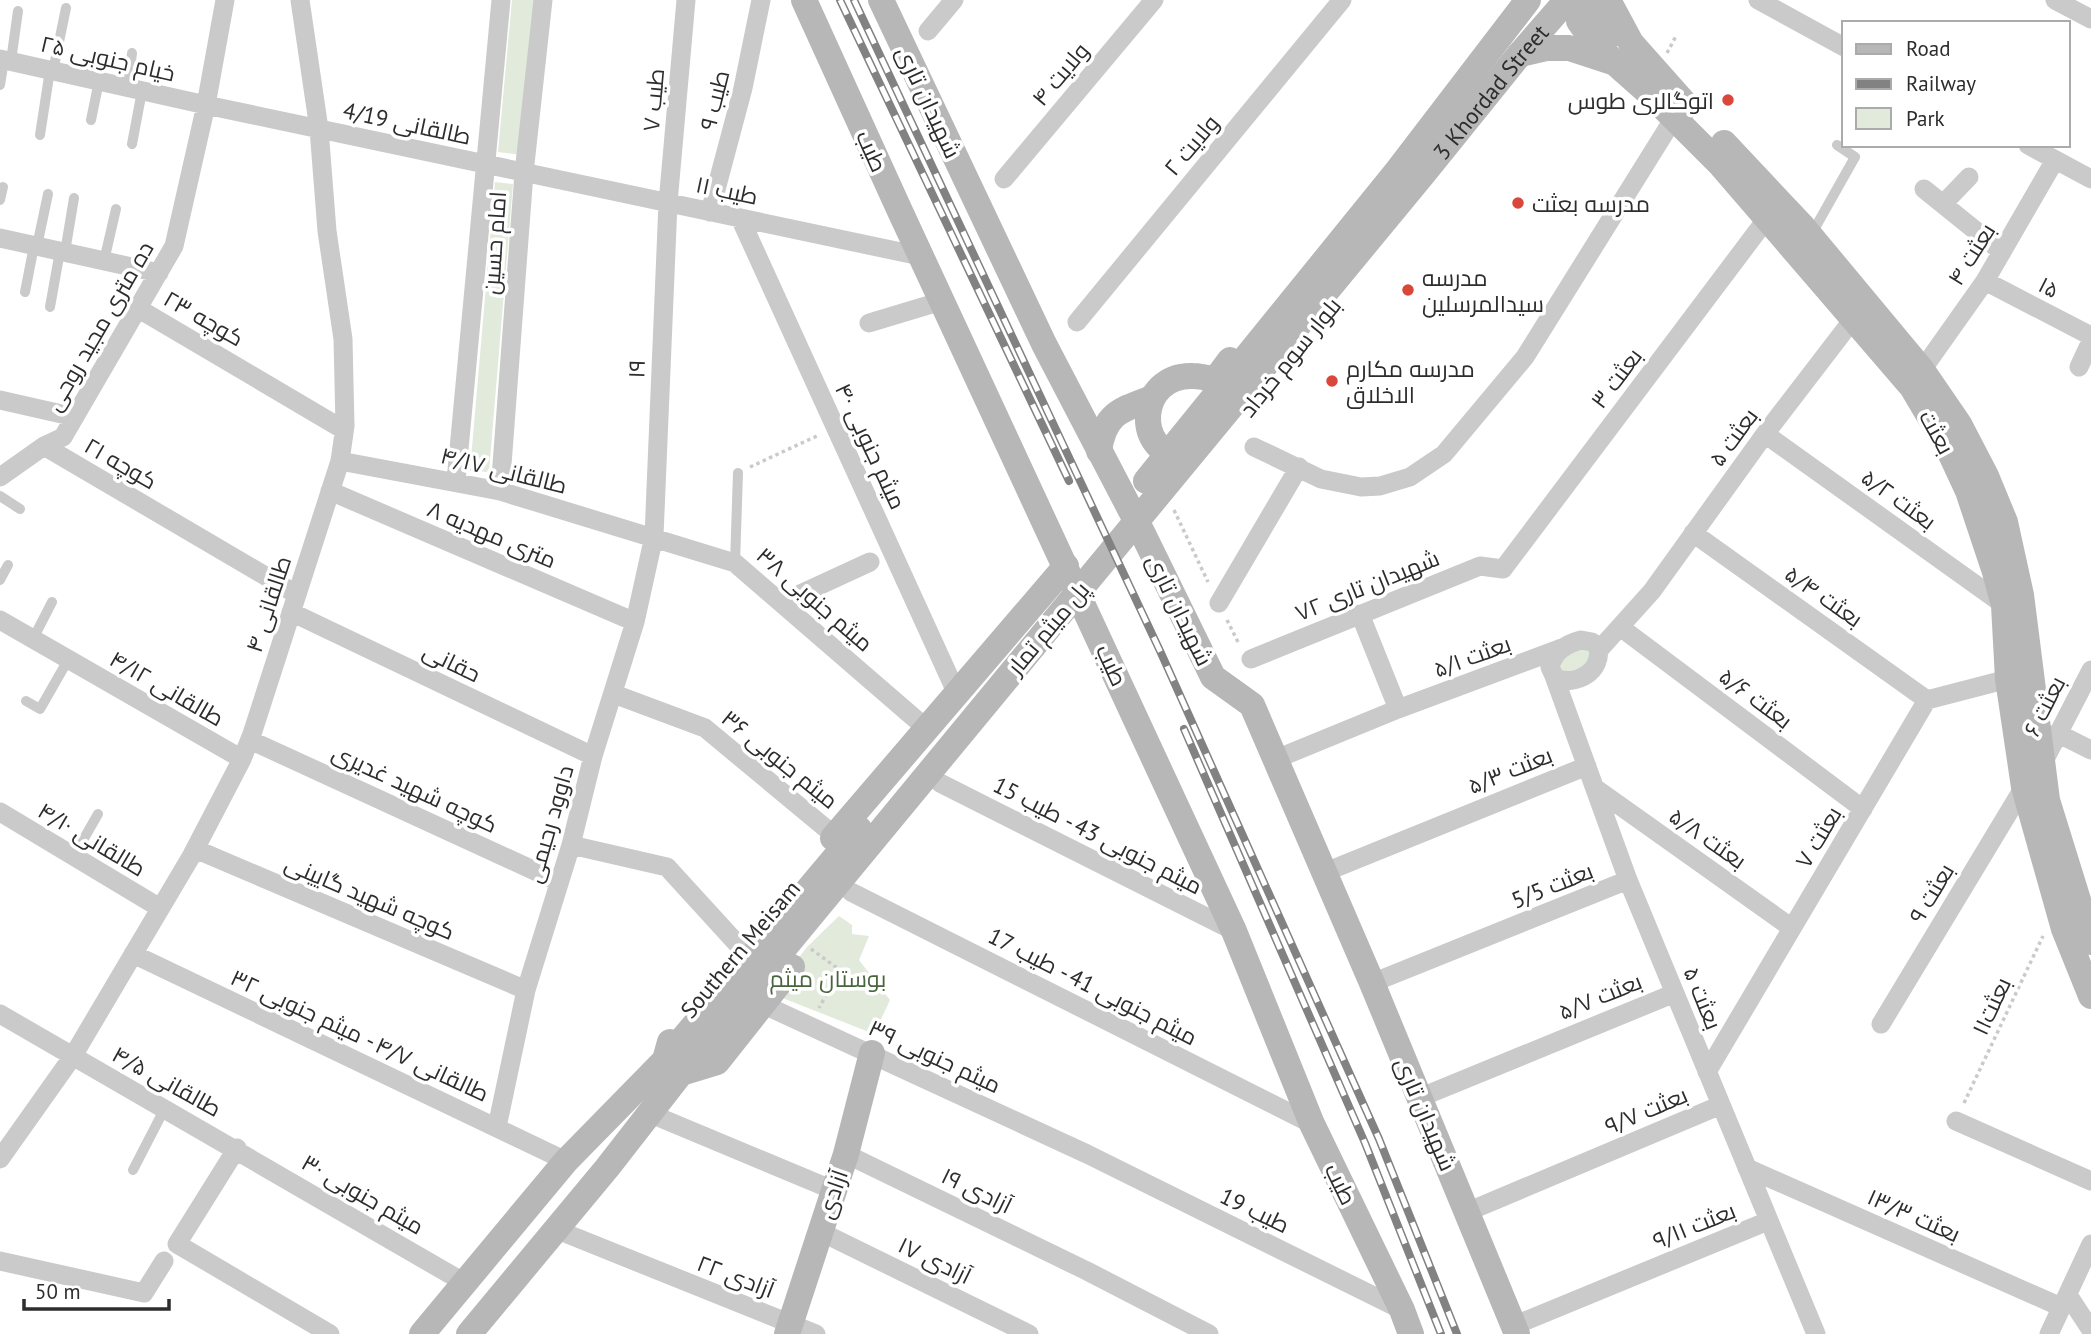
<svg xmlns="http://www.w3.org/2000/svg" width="2091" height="1334" font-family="'PT Sans',Cairo,sans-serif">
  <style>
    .green { fill: #e1eadb }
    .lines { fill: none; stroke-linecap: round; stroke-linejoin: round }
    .path { stroke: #cacaca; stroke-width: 3.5; stroke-dasharray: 3.5 3.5; stroke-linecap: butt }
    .lane { stroke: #cacaca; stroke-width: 10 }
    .street { stroke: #cacaca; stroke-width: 19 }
    .secondary { stroke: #b7b7b7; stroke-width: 26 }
    .rail-casing { stroke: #828282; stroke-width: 8 }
    .rail { stroke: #fff; stroke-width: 5; stroke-dasharray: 16; stroke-linecap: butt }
    .poi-dot { fill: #d9473a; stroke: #fff; stroke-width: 2.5 }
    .labels { text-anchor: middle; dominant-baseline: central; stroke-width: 7; stroke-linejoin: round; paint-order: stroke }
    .street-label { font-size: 23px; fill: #2d2d2d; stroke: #fff }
    .poi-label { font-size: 23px; fill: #2d2d2d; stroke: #fff; text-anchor: start }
    .park-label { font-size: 23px; fill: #4a653e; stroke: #fff }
  </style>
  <rect width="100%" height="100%" fill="#fff"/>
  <path class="green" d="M512,0H536L521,155L498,152Z
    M495,182L513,184L489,472L470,471Z
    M1576,643L1596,654L1570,679L1553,662Z
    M839,916L852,925V934L869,936L859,960L890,1000L874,1034L780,997L779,983L807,947Z"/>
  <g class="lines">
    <path class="path" d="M1667,53L1676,36
      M750,467L819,435
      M1174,510L1208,582
      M1227,620L1239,644
      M811,949L840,970L819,1008
      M1964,1103L2043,936"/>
    <path class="lane" d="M11,61L18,11
      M53,71L66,8
      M0,85L4,60
      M128,88L132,53
      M91,120L99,81
      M40,135L50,70
      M132,144L142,91
      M0,200L3,187
      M1811,235L1855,157L1837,145
      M37,246L48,194
      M65,252L74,198
      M104,261L116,209
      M25,292L34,246
      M50,307L60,251
      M0,496L20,509
      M735,563L738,473
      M0,580L8,565
      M33,639L52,602
      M26,701L40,709L68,660
      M74,856L98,814
      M133,1170L165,1108"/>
    <path class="street" d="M1758,0L1844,47
      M2055,0L2091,19
      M928,31L954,0
      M0,59L206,105L920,256
      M2028,145L2091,179
      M1004,179L1154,0
      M1924,189L2002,252
      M1943,204L1969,177
      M710,212L743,88L761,0
      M740,218L957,694
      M0,238L159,273
      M1985,281L2091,336
      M139,309L344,430
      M1077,322L1342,0
      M869,323L942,301
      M2079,367L2091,341
      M1922,370L1985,281L2055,160
      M0,400L75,417
      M1765,434L2004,605
      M44,446L296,594
      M1254,447L1321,479L1361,487L1380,486L1410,477L1444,454L1525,357L1674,118
      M340,461L500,491L735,563L927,729
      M0,477L44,446L63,437L174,246L206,105L225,0
      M456,481L501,0
      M330,491L635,622
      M500,491L524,173L543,0
      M1693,533L1927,700
      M781,603L870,562
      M1219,603L1299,467
      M291,612L593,756
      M1360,614L1398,709
      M0,620L242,759
      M1620,627L1863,809
      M1581,640L1592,642L1598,647C1603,671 1576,687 1555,678L1550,667C1554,651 1566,644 1581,640Z
      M1599,650L1652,591L1765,434L1854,318
      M1251,659L1480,566L1503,569L1768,217
      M1554,676L1628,880L1816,1334
      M614,694L705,728L835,836
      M2057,733L2091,750
      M250,740L559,882
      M1276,759L1398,709L1562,648
      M2042,765L2091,670
      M940,783L1234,931
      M1595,788L1792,928
      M0,812L160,908
      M571,845L667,867L741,948
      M195,849L526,990
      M1323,873L1587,766
      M851,892L1312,1124
      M133,954L566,1161
      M1372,983L1628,880
      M762,1004L1087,1154L1402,1310
      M0,1014L465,1283
      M1881,1024L2024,787
      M1707,1072L1927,700L2008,679
      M1419,1098L1675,993
      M651,1114L833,1190
      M1956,1121L2091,1181
      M497,1127L526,990L571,845L593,756L635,622L654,536L668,203L686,0
      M237,1148L177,1244L330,1334
      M846,1154L1087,1271L1209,1334
      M0,1159L73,1056L128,963L192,855L242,759L252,734L340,461L345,426L343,339L327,231L319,129L300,0
      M1747,1168L2061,1307
      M1467,1212L1721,1105
      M555,1229L816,1334
      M819,1231L1029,1334
      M0,1261L144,1293L164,1261
      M2068,1295L2091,1330
      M1513,1326L1768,1221
      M2049,1334L2091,1244"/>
    <g class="secondary">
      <path d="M804,0L899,209L1234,931L1312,1124L1402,1310L1411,1334"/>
      <path d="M881,0L1044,344L1142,532L1213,677L1252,705L1372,983L1517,1334"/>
      <path d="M1608,0L1631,43L1687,106"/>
      <path d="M1520,54L1546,48H1569L1615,63L1650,94L1720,164L1912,387L1948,448L1968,491L1995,572L2004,605L2008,679L2024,787L2064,929L2091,996"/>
      <path d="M1613,61L1593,41L1579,21L1582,12L1588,9L1596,11L1619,33"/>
      <path d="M1724,143L1803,227L1922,370L1959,424L1986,476L2005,522L2021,595L2047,800L2091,942"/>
      <path d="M1099,451C1104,414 1120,410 1152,398"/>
      <path d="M1185,458C1132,454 1137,374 1193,376C1200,376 1208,378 1215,380L1230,360"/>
      <path d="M1146,481L1398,170L1528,0"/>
      <path d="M833,838L1066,566"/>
      <path d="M665,1060L859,829"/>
      <path id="s1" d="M681,1073L1424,173L1520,54L1567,0"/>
      <path d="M422,1334L566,1161L665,1060L670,1042"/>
      <path d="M469,1334L607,1168L681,1073L717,1062L792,967"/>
      <path d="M787,1334L846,1154L872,1053"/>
    </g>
    <defs>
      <path id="rail" d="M840,0L1069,481
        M854,0L1161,653L1379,1139L1457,1334
        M1184,729L1365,1143L1441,1334"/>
    </defs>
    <use href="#rail" class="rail-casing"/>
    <use href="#rail" class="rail"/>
  </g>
  <g class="poi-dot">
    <circle cx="1728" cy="100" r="7"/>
    <circle cx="1518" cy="203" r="7"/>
    <circle cx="1408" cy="290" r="7"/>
    <circle cx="1332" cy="381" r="7"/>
  </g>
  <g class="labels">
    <g class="street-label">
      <text transform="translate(108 58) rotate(13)">خیام جنوبی ۲۵</text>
      <text transform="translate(1060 74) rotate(-50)">ولایت ۴</text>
      <text stroke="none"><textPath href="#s1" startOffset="1272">3 Khordad Street</textPath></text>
      <text transform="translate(653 100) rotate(-85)">طیب ۷</text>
      <text transform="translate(714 100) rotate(-76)">طیب ۹</text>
      <text transform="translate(929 102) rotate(65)">شهیدان تاری</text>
      <text transform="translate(407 123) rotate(12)">طالقانی 4/19</text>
      <text transform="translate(1191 145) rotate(-50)">ولایت ۲</text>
      <text transform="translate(872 151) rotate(66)">طیب</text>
      <text transform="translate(727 190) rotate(12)">طیب ۱۱</text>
      <text transform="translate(494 243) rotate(-86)">امام حسین</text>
      <text transform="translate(1971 254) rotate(-58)">بعثت ۴</text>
      <text transform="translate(2049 287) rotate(27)">۱۵</text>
      <text transform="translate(204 318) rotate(30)">کوچه ۲۳</text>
      <text transform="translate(99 326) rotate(-60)">ده متری مجید روحی</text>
      <text transform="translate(1290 357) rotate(-51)">بلوار سوم خرداد</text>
      <text transform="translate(636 369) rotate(-88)">۱۹</text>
      <text transform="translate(1616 378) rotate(-53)">بعثت ۳</text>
      <text transform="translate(1937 432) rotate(61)">بعثت</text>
      <text transform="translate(1733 437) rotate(-54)">بعثت ۵</text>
      <text transform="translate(871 446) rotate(65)">میثم جنوبی ۴۰</text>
      <text transform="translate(121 463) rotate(30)">کوچه ۲۱</text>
      <text transform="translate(504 470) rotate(14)">طالقانی ۴/۱۷</text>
      <text transform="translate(1899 499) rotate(36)">بعثت ۵/۲</text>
      <text transform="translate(492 534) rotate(23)">۸ متری مهدیه</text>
      <text transform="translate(1367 585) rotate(-22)">شهیدان تاری ۷۲</text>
      <text transform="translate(1824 596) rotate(35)">بعثت ۵/۴</text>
      <text transform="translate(815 599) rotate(41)">میثم جنوبی ۳۸</text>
      <text transform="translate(268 604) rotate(-72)">طالقانی ۴</text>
      <text transform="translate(1180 610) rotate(64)">شهیدان تاری</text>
      <text transform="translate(1048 628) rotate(-50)">پل میثم تمار</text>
      <text transform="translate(1472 656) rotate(-20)">بعثت ۵/۱</text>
      <text transform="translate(452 662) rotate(26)">حقانی</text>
      <text transform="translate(1112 665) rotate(65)">طیب</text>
      <text transform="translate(167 688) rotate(30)">طالقانی ۴/۱۲</text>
      <text transform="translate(1756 698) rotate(37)">بعثت ۵/۶</text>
      <text transform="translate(2044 706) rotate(-63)">بعثت ۶</text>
      <text transform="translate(780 759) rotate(39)">میثم جنوبی ۳۶</text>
      <text transform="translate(1510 770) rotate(-22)">بعثت ۵/۳</text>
      <text transform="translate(415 788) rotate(25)">کوچه شهید غدیری</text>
      <text transform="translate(549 824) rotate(-74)">داوود رحیمی</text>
      <text transform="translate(1098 835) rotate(27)">میثم جنوبی 43 - طیب 15</text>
      <text transform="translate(1818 837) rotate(-59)">بعثت ۷</text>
      <text transform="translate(1708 838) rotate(35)">بعثت ۵/۸</text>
      <text transform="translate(92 839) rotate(31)">طالقانی ۴/۱۰</text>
      <text transform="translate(1552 885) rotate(-22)">بعثت 5/5</text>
      <text transform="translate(1931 893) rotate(-59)">بعثت ۹</text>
      <text transform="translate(370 897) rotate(23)">کوچه شهید گایینی</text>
      <text transform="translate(740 949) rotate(-50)">Southern Meisam</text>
      <text transform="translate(1093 986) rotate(27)">میثم جنوبی 41 - طیب 17</text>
      <text transform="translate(1600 996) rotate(-22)">بعثت ۵/۷</text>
      <text transform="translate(1703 998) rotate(68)">بعثت ۵</text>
      <text transform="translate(1991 1006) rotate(-65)">بعثت۱۱</text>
      <text transform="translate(360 1035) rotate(25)">طالقانی ۴/۷ - میثم جنوبی ۳۲</text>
      <text transform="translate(935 1056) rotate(25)">میثم جنوبی ۳۹</text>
      <text transform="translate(167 1081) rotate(29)">طالقانی ۴/۵</text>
      <text transform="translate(1646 1110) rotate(-23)">بعثت ۹/۷</text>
      <text transform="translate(1426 1114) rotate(67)">شهیدان تاری</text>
      <text transform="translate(1341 1184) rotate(64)">طیب</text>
      <text transform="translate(977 1190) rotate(26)">آزادی ۱۹</text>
      <text transform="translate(363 1194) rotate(30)">میثم جنوبی ۳۰</text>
      <text transform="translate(832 1194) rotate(-71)">آزادی</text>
      <text transform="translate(1255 1210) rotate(26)">طیب 19</text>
      <text transform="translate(1914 1215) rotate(24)">بعثت ۱۳/۳</text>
      <text transform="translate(1694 1225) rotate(-22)">بعثت ۹/۱۱</text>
      <text transform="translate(935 1260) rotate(26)">آزادی ۱۷</text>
      <text transform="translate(736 1276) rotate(21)">آزادی ۲۲</text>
    </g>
    <g class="poi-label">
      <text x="1714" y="100" text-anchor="end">اتوگالری طوس</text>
      <text x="1532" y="203">مدرسه بعثت</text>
      <text x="1422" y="277">مدرسه<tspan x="1422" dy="26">سیدالمرسلین</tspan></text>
      <text x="1346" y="368">مدرسه مکارم<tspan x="1346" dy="26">الاخلاق</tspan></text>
    </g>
    <g class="park-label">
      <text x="828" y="978">بوستان میثم</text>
    </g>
  </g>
  <rect x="1842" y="21" width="228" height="126" fill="#ffffff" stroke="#ababab" stroke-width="2"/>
  <rect x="1856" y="44" width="35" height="10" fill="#b7b7b7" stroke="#ababab" stroke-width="2"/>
  <text x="1906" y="56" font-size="21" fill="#2d2d2d">Road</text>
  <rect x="1856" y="79" width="35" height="10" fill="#828282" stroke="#ababab" stroke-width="2"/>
  <text x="1906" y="91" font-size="21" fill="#2d2d2d">Railway</text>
  <rect x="1856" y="108" width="35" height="21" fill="#e1eadb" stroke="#ababab" stroke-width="2"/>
  <text x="1906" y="126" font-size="21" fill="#2d2d2d">Park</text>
  <path d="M24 1299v10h145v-10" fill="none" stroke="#2d2d2d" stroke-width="3.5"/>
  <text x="35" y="1299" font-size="21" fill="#2d2d2d" stroke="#ffffff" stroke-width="5" paint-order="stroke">50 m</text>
</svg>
